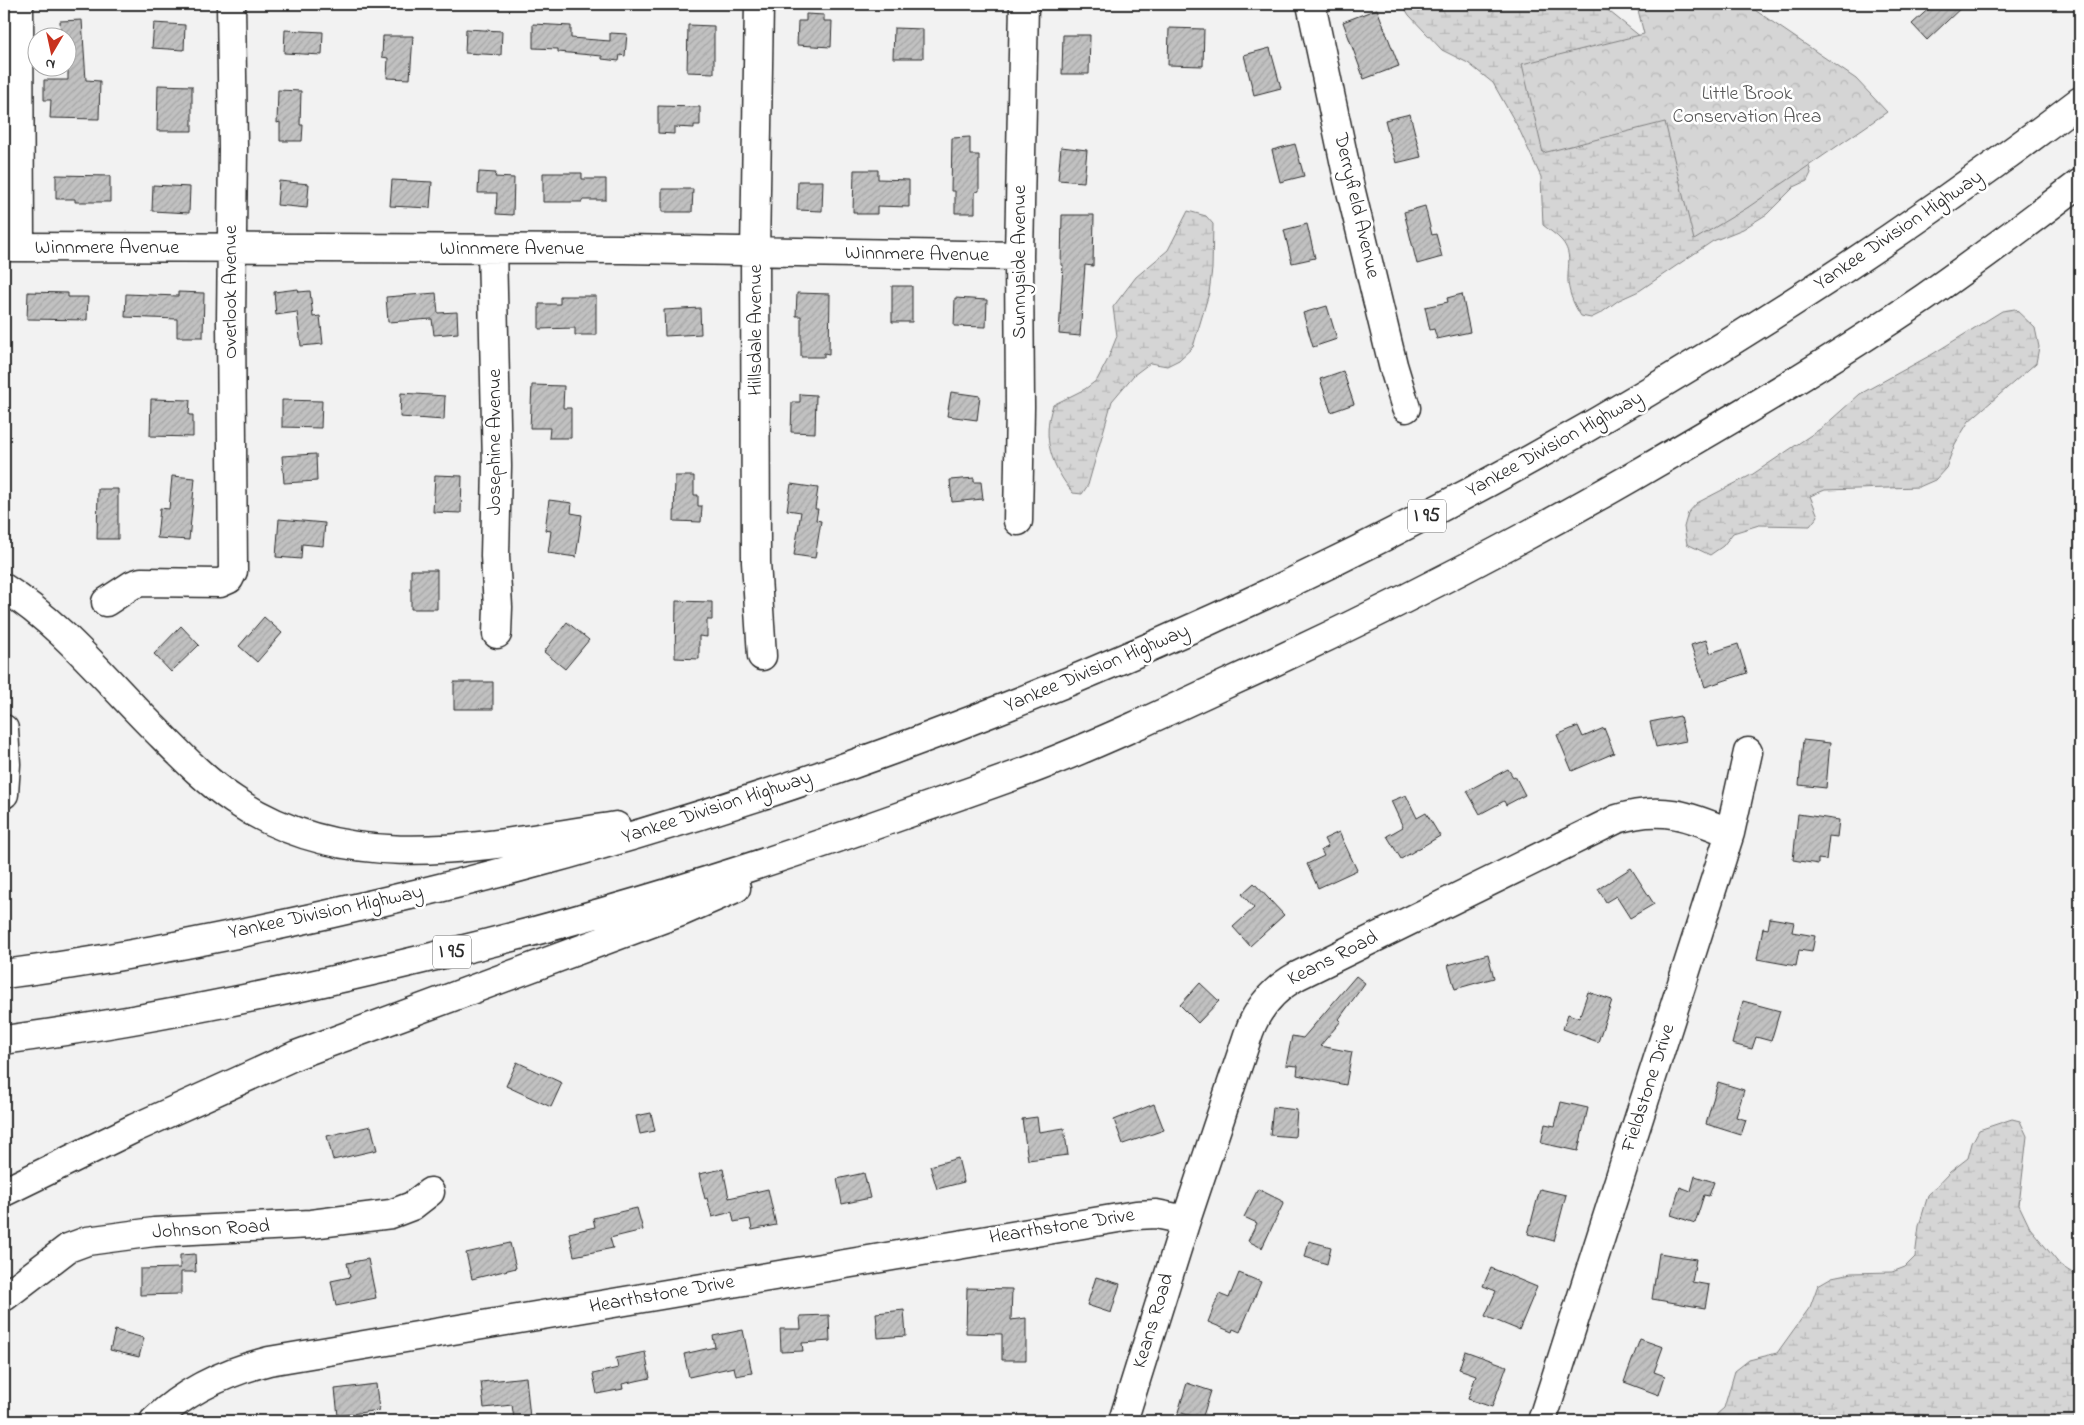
<svg xmlns="http://www.w3.org/2000/svg" width="2084" height="1425" font-family="'Indie Flower',sans-serif">
  <style>
    .wetland { fill: url(#wetland-marsh); stroke: #808080 }
    .park { fill: url(#park-crowns); stroke: #808080 }
    .building { fill: url(#building-hatch); stroke: #2b2b2b }
    .lines { fill: none; stroke-linecap: round; stroke-linejoin: round }
    .minor-casing { stroke: #2b2b2b; stroke-width: 31 }
    .highway-casing { stroke: #2b2b2b; stroke-width: 31 }
    .minor { stroke: #fff; stroke-width: 28 }
    .highway { stroke: #fff; stroke-width: 28 }
    .labels { text-anchor: middle; dominant-baseline: central; stroke-width: 5; stroke-linejoin: round; paint-order: stroke }
    .shield { fill: #fff; stroke: #6b6b6b; stroke-width: 1 }
    .shield-label { font-size: 19px; font-weight: bold; fill: #2b2b2b }
    .park-label { font-size: 20px; fill: #565656; stroke: #fff }
    .street-label { font-size: 20px; fill: #2b2b2b; stroke: #fff }
  </style>
  <defs>
    <pattern id="wetland-marsh" width="20" height="14" patternUnits="userSpaceOnUse" patternTransform="scale(1.25)"><rect width="20" height="14" fill="#d5d5d5"/><path d="M1 5h8M5 5V1M11 12h8M15 12V8" fill="none" stroke="#b7b7b7"/></pattern>
    <pattern id="park-crowns" width="20" height="18" patternUnits="userSpaceOnUse" patternTransform="scale(1.25)"><rect width="20" height="18" fill="#d5d5d5"/><path d="M2 6a3 3 0 1 1 6 0M12 15a3 3 0 1 1 6 0" fill="none" stroke="#b7b7b7"/></pattern>
    <pattern id="building-hatch" width="6" height="6" patternUnits="userSpaceOnUse" patternTransform="scale(1.25)"><rect width="6" height="6" fill="#c1c1c1"/><path d="M-1 1l2-2M0 6l6-6M5 7l2-2" fill="none" stroke="#a6a6a6"/></pattern>
  </defs>
  <rect width="100%" height="100%" fill="#f2f2f2"/>
  <filter id="ink" filterUnits="userSpaceOnUse"><feTurbulence type="fractalNoise" baseFrequency=".02" numOctaves="2"/><feDisplacementMap in="SourceGraphic" scale="10" xChannelSelector="R" yChannelSelector="G"/><feConvolveMatrix kernelMatrix="1 2 1 2 8 2 1 2 1" color-interpolation-filters="sRGB"/></filter>
  <g filter="url(#ink)">
    <path class="wetland" d="M1402,4H1600L1667,58L1808,163L1811,173L1807,181L1794,187L1767,214L1743,229L1713,241L1639,291L1619,300L1601,313L1591,318L1581,316C1574,305 1570,296 1568,283C1567,267 1573,254 1562,241C1557,235 1549,230 1543,225L1541,177L1519,129L1493,83L1468,63L1442,50L1409,15Z
      M1188,211L1206,216L1213,224L1212,269L1209,293L1193,347L1179,360L1167,366L1150,363L1134,375L1112,401L1088,485L1082,494L1073,493C1052,467 1041,438 1053,405L1085,389L1097,380L1107,361L1117,336L1113,307L1136,277L1168,250Z
      M2015,309L2035,328L2039,347L2036,363L1969,421L1955,444L1946,468L1935,480L1919,487L1825,490L1810,496L1818,516L1810,526L1759,525L1733,533L1723,546L1710,555L1687,544L1684,527L1688,513L1697,503L1753,474L1823,427L1860,394L1931,355L2002,311Z
      M2012,1119L2020,1121L2027,1136L2019,1205L2030,1228L2060,1265L2080,1278V1408L2072,1421H1715L1717,1414L1724,1408L1735,1371L1749,1360L1777,1353L1810,1307L1818,1285L1832,1277L1851,1273L1892,1272L1905,1267L1915,1257L1919,1226L1928,1195L1950,1172L1968,1158L1972,1143L1979,1130Z"/>
    <path class="park" d="M1637,6H1749L1856,79L1887,112L1747,208L1694,240L1665,122L1543,153L1522,64L1644,34Z"/>
    <path class="building" d="M1934,4H1965L1927,40L1912,24Z
      M1377,9L1399,66L1364,79L1343,22Z
      M806,14L824,15V21H832L831,47L797,45L798,21H806Z
      M82,20L86,80L100,81L99,119L50,118L51,100H44V80H68V38H61L60,21Z
      M154,23L185,25L184,50L152,48Z
      M533,24L571,26V38L610,41V33L627,34L625,56L620,55L619,61L602,59V56L558,52V49L533,48Z
      M688,25L714,26V73L687,72Z
      M894,28L923,29V58H893Z
      M1169,28L1204,29L1203,66L1168,65Z
      M466,29L502,31L501,55L465,53Z
      M285,30L323,32L322,55L284,53Z
      M1063,35H1090L1089,74H1062Z
      M383,36H413L410,79L387,78L388,58L382,57Z
      M1270,48L1281,88L1254,95L1244,55Z
      M158,85L192,86V131H157Z
      M278,90L301,91L300,125H303L302,141H280V122L277,123Z
      M658,106L700,107V125H694V128L674,127V134L658,133Z
      M1410,114L1421,157L1396,163L1385,120Z
      M970,137V155H979V191L975,192V213H955V191H951L952,138Z
      M1295,144L1304,176L1280,182L1272,150Z
      M1061,147L1087,150L1084,182L1058,180Z
      M854,170H878V179L909,180V207L877,206V214H856V212H853Z
      M479,172L496,173L495,177L514,178L513,215L496,214L497,193H478Z
      M543,173H582V179H606V200H582V202H543Z
      M56,175L110,176V202H75V199H56Z
      M392,180L432,182L430,208L390,206Z
      M279,181L309,184L307,208L277,205Z
      M798,181H823L822,211L797,210Z
      M153,185L190,187L189,213L152,211Z
      M662,189H693L692,212H662Z
      M1425,206L1432,235L1436,234L1442,257L1417,264L1404,212Z
      M1062,215H1094L1093,266L1085,265L1080,336L1059,334L1063,265H1061Z
      M1307,224L1315,258L1292,263L1284,230Z
      M892,286H912V322H892Z
      M298,289L299,292L310,291L313,317L320,316L323,344L301,346L297,312L276,315L274,292Z
      M28,292L68,293V297H88L87,320L27,319Z
      M178,292L204,293L203,337H177V319L125,317L126,294L178,296Z
      M436,293L438,313L457,312L458,333L434,335L432,319L388,322L386,297Z
      M797,293L830,294L829,354L824,353V357H801V316H796Z
      M1462,294L1470,332L1437,339L1434,329L1430,330L1425,307L1448,302L1447,298Z
      M560,296H596V335H575V328L539,329V304H560Z
      M955,298L987,300L986,327L954,326Z
      M1327,306L1337,339L1313,347L1303,313Z
      M700,308L701,334L665,336L664,310Z
      M1343,371L1354,404L1331,412L1320,379Z
      M532,385L564,386L563,408H571V438H549L550,428H530Z
      M951,392L980,396L977,420L947,416Z
      M401,393L445,396L444,420L400,417Z
      M800,394L816,395L815,433L791,432L792,402H800Z
      M151,399L190,400L189,415H193V437L150,436Z
      M282,400L322,401L321,428L282,427Z
      M316,454L317,481L284,483L282,456Z
      M435,475L462,476L461,513L433,512Z
      M172,476L195,478L189,540L157,538L160,508L169,509Z
      M675,476H694V495H698V506H702L701,522L674,521Z
      M974,478V482H981L983,499L952,502L950,480Z
      M791,484L818,488L815,509H818L816,520L821,521L815,558L794,555L801,512L787,510Z
      M98,489H118V539H97Z
      M549,500L572,503L571,513L582,515L576,557L548,553L551,531L545,530Z
      M279,519L325,523L323,546L302,544L301,559L276,557Z
      M411,570H437V609H411Z
      M676,601L712,602V620H707V637L699,636V659L675,658Z
      M264,617L282,633L257,662L239,646Z
      M567,622L589,640L565,669L544,652Z
      M181,626L199,645L171,672L154,654Z
      M1706,640L1710,653L1738,644L1747,673L1705,687L1691,645Z
      M454,682H493V709H454Z
      M1680,716L1686,741L1656,747L1650,722Z
      M1578,726L1583,737L1604,728L1614,753L1572,771L1557,735Z
      M1803,740L1830,743L1826,788L1799,785Z
      M1508,769L1513,777L1515,776L1525,795L1506,805L1504,801L1480,814L1467,791Z
      M1406,795L1417,818L1426,813L1440,836L1401,859L1387,836L1403,827L1391,801Z
      M1798,814L1839,820L1837,837L1829,836L1826,860L1818,859V864L1793,860Z
      M1339,832L1357,870L1318,888L1307,864L1324,856L1321,850L1328,847L1324,839Z
      M1631,868L1654,904L1630,918L1616,896L1606,902L1598,889Z
      M1254,883L1284,915L1250,946L1233,927L1254,908L1242,894Z
      M1770,918L1794,922L1792,932L1815,936L1812,952L1799,950L1796,966L1757,959L1763,928L1768,929Z
      M1488,954L1494,978L1455,989L1448,965Z
      M1356,976L1365,983L1339,1019L1341,1021L1320,1046L1352,1052L1346,1085L1297,1075L1298,1066L1286,1065L1292,1036L1303,1038Z
      M1200,983L1219,1001L1198,1023L1180,1005Z
      M1588,992L1612,1000L1598,1042L1563,1029L1568,1014L1579,1018Z
      M1743,1001L1780,1011L1771,1041L1756,1037L1752,1049L1732,1044Z
      M517,1062L562,1083L551,1107L506,1086Z
      M1718,1082L1744,1090L1736,1117L1746,1120L1741,1135L1706,1124Z
      M1561,1102L1588,1108L1578,1151L1541,1143L1545,1124L1555,1126Z
      M1154,1104L1164,1130L1123,1144L1114,1120Z
      M1273,1107L1297,1110L1295,1137L1270,1135Z
      M651,1113L655,1131L640,1134L636,1116Z
      M1037,1117L1039,1132L1064,1128L1068,1155L1028,1160L1022,1119Z
      M371,1126L377,1150L333,1160L327,1136Z
      M958,1158L964,1182L937,1189L930,1166Z
      M723,1169L729,1198L768,1189L776,1225L752,1230L750,1219L734,1222L732,1212L712,1217L707,1198L705,1199L699,1174Z
      M864,1173L870,1198L842,1204L837,1179Z
      M1695,1176L1714,1182L1709,1196L1704,1195L1695,1223L1671,1215L1680,1187L1691,1191Z
      M1258,1189L1284,1202L1262,1248L1248,1241L1257,1223L1244,1217Z
      M1540,1189L1566,1195L1554,1241L1528,1234Z
      M637,1208L643,1230L610,1238L613,1248L574,1256L569,1233L595,1227L593,1218Z
      M1309,1241L1331,1247L1327,1264L1305,1257Z
      M510,1243L516,1268L472,1279L466,1253Z
      M1659,1253L1696,1259L1692,1282L1709,1285L1705,1308L1652,1299Z
      M195,1254L196,1272H181V1294L140,1295V1269L180,1268V1255Z
      M368,1259L376,1298L336,1306L331,1281L350,1277L347,1263Z
      M1491,1268L1537,1287L1519,1330L1485,1316L1496,1291L1483,1286Z
      M1239,1273L1261,1282L1240,1332L1233,1329L1232,1332L1208,1322L1219,1294L1229,1298Z
      M1096,1277L1120,1284L1111,1313L1087,1305Z
      M967,1288L1012,1289L1011,1320L1026,1318V1360H1002V1334L966,1333Z
      M904,1310L906,1336L878,1338L876,1313Z
      M829,1315L830,1341L802,1343L803,1351L781,1352L780,1329H801L800,1316Z
      M115,1330L144,1338L139,1357L110,1350Z
      M743,1330L752,1373L736,1376L734,1367L689,1377L684,1354L715,1347L713,1336Z
      M1640,1339L1663,1347L1654,1372L1665,1376L1659,1395L1624,1382Z
      M1465,1351L1507,1366L1492,1407L1468,1399L1476,1375L1459,1369Z
      M645,1352L650,1378L622,1384L623,1389L597,1394L593,1374L618,1368L616,1358Z
      M526,1377L530,1418L514,1419L512,1405L484,1408L481,1382Z
      M1187,1383L1211,1391L1202,1419L1178,1412Z
      M376,1384L379,1410L338,1416L335,1389Z"/>
    <g class="lines">
      <defs>
        <path id="minor" d="M19,4L20,247
          M759,4L755,252L756,562L762,656
          M1311,4L1348,179L1393,365L1406,408
          M4,247L624,249L1019,256
          M492,249L497,466L495,556L498,607L497,634
          M1018,521L1020,407L1019,256L1024,4
          M106,602L132,585L141,582L220,583L229,579L233,571L231,321L233,148L231,4
          M4,1297L68,1248L87,1241L154,1232L311,1224L391,1214L412,1206L430,1192
          M154,1421C186,1390 226,1372 269,1361L1136,1215L1156,1214L1186,1220
          M1123,1421L1186,1220L1249,1032C1258,1007 1274,989 1297,976L1617,819C1661,805 1690,816 1730,833
          M1542,1421L1730,833L1748,752"/>
        <path id="highway" d="M4,588C61,624 105,679 153,727C178,752 204,780 234,800C349,879 489,845 616,826
          M4,729L6,764L4,794
          M4,974C143,956 282,926 419,893C1020,748 1588,475 2080,101
          M4,1040C151,1020 297,990 440,955C599,917 755,868 909,813C952,798 996,783 1038,767C1102,742 1164,713 1226,684C1365,621 1500,553 1632,477C1731,420 1830,362 1924,298C1977,261 2029,222 2080,183
          M4,1192L135,1128L296,1055L681,912L736,888"/>
      </defs>
      <use href="#minor" class="minor-casing"/>
      <use href="#highway" class="highway-casing"/>
      <use href="#minor" class="minor"/>
      <use href="#highway" class="highway"/>
    </g>
  </g>
  <g class="labels">
    <g class="shield">
      <rect x="1408" y="499.5" width="38" height="33" rx="4"/>
      <rect x="433" y="935.5" width="38" height="33" rx="4"/>
    </g>
    <g class="shield-label">
      <text x="1427" y="516">I 95</text>
      <text x="452" y="952">I 95</text>
    </g>
    <g class="park-label">
      <text x="1747" y="94">Little Brook<tspan x="1747" dy="23">Conservation Area</tspan></text>
    </g>
    <g class="street-label">
      <text transform="translate(1356 206) rotate(77)">Derryfield Avenue</text>
      <text transform="translate(1899 231) rotate(-34)">Yankee Division Highway</text>
      <text x="107" y="248">Winnmere Avenue</text>
      <text x="512" y="249">Winnmere Avenue</text>
      <text transform="translate(917 255) rotate(1)">Winnmere Avenue</text>
      <text transform="translate(1020 262) rotate(-90)">Sunnyside Avenue</text>
      <text transform="translate(231 292) rotate(-90)">Overlook Avenue</text>
      <text transform="translate(756 330) rotate(-90)">Hillsdale Avenue</text>
      <text transform="translate(495 442) rotate(-90)">Josephine Avenue</text>
      <text transform="translate(1555 445) rotate(-29)">Yankee Division Highway</text>
      <text transform="translate(1097 669) rotate(-23)">Yankee Division Highway</text>
      <text transform="translate(717 808) rotate(-18)">Yankee Division Highway</text>
      <text transform="translate(326 913) rotate(-12)">Yankee Division Highway</text>
      <text transform="translate(1333 959) rotate(-27)">Keans Road</text>
      <text transform="translate(1649 1088) rotate(-72)">Fieldstone Drive</text>
      <text transform="translate(1062 1227) rotate(-9)">Hearthstone Drive</text>
      <text transform="translate(211 1230) rotate(-3)">Johnson Road</text>
      <text transform="translate(662 1295) rotate(-10)">Hearthstone Drive</text>
      <text transform="translate(1154 1321) rotate(-73)">Keans Road</text>
    </g>
  </g>
  <rect width="2084" height="1425" fill="none" stroke="#fff" stroke-width="20"/>
  <rect x="10" y="10" width="2064" height="1405" fill="none" stroke="#2b2b2b" stroke-width="2" filter="url(#ink)"/>
  <g transform="translate(52 52) rotate(189)"><circle r="24" fill="#ffffff" stroke="#aaaaaa"/>
  <path d="M0-4L9 19L0 12L-9 19Z" fill="#c8321e"/>
  <text y="-8" font-size="14" font-weight="bold" text-anchor="middle" fill="#2b2b2b">N</text>
  </g>
</svg>
